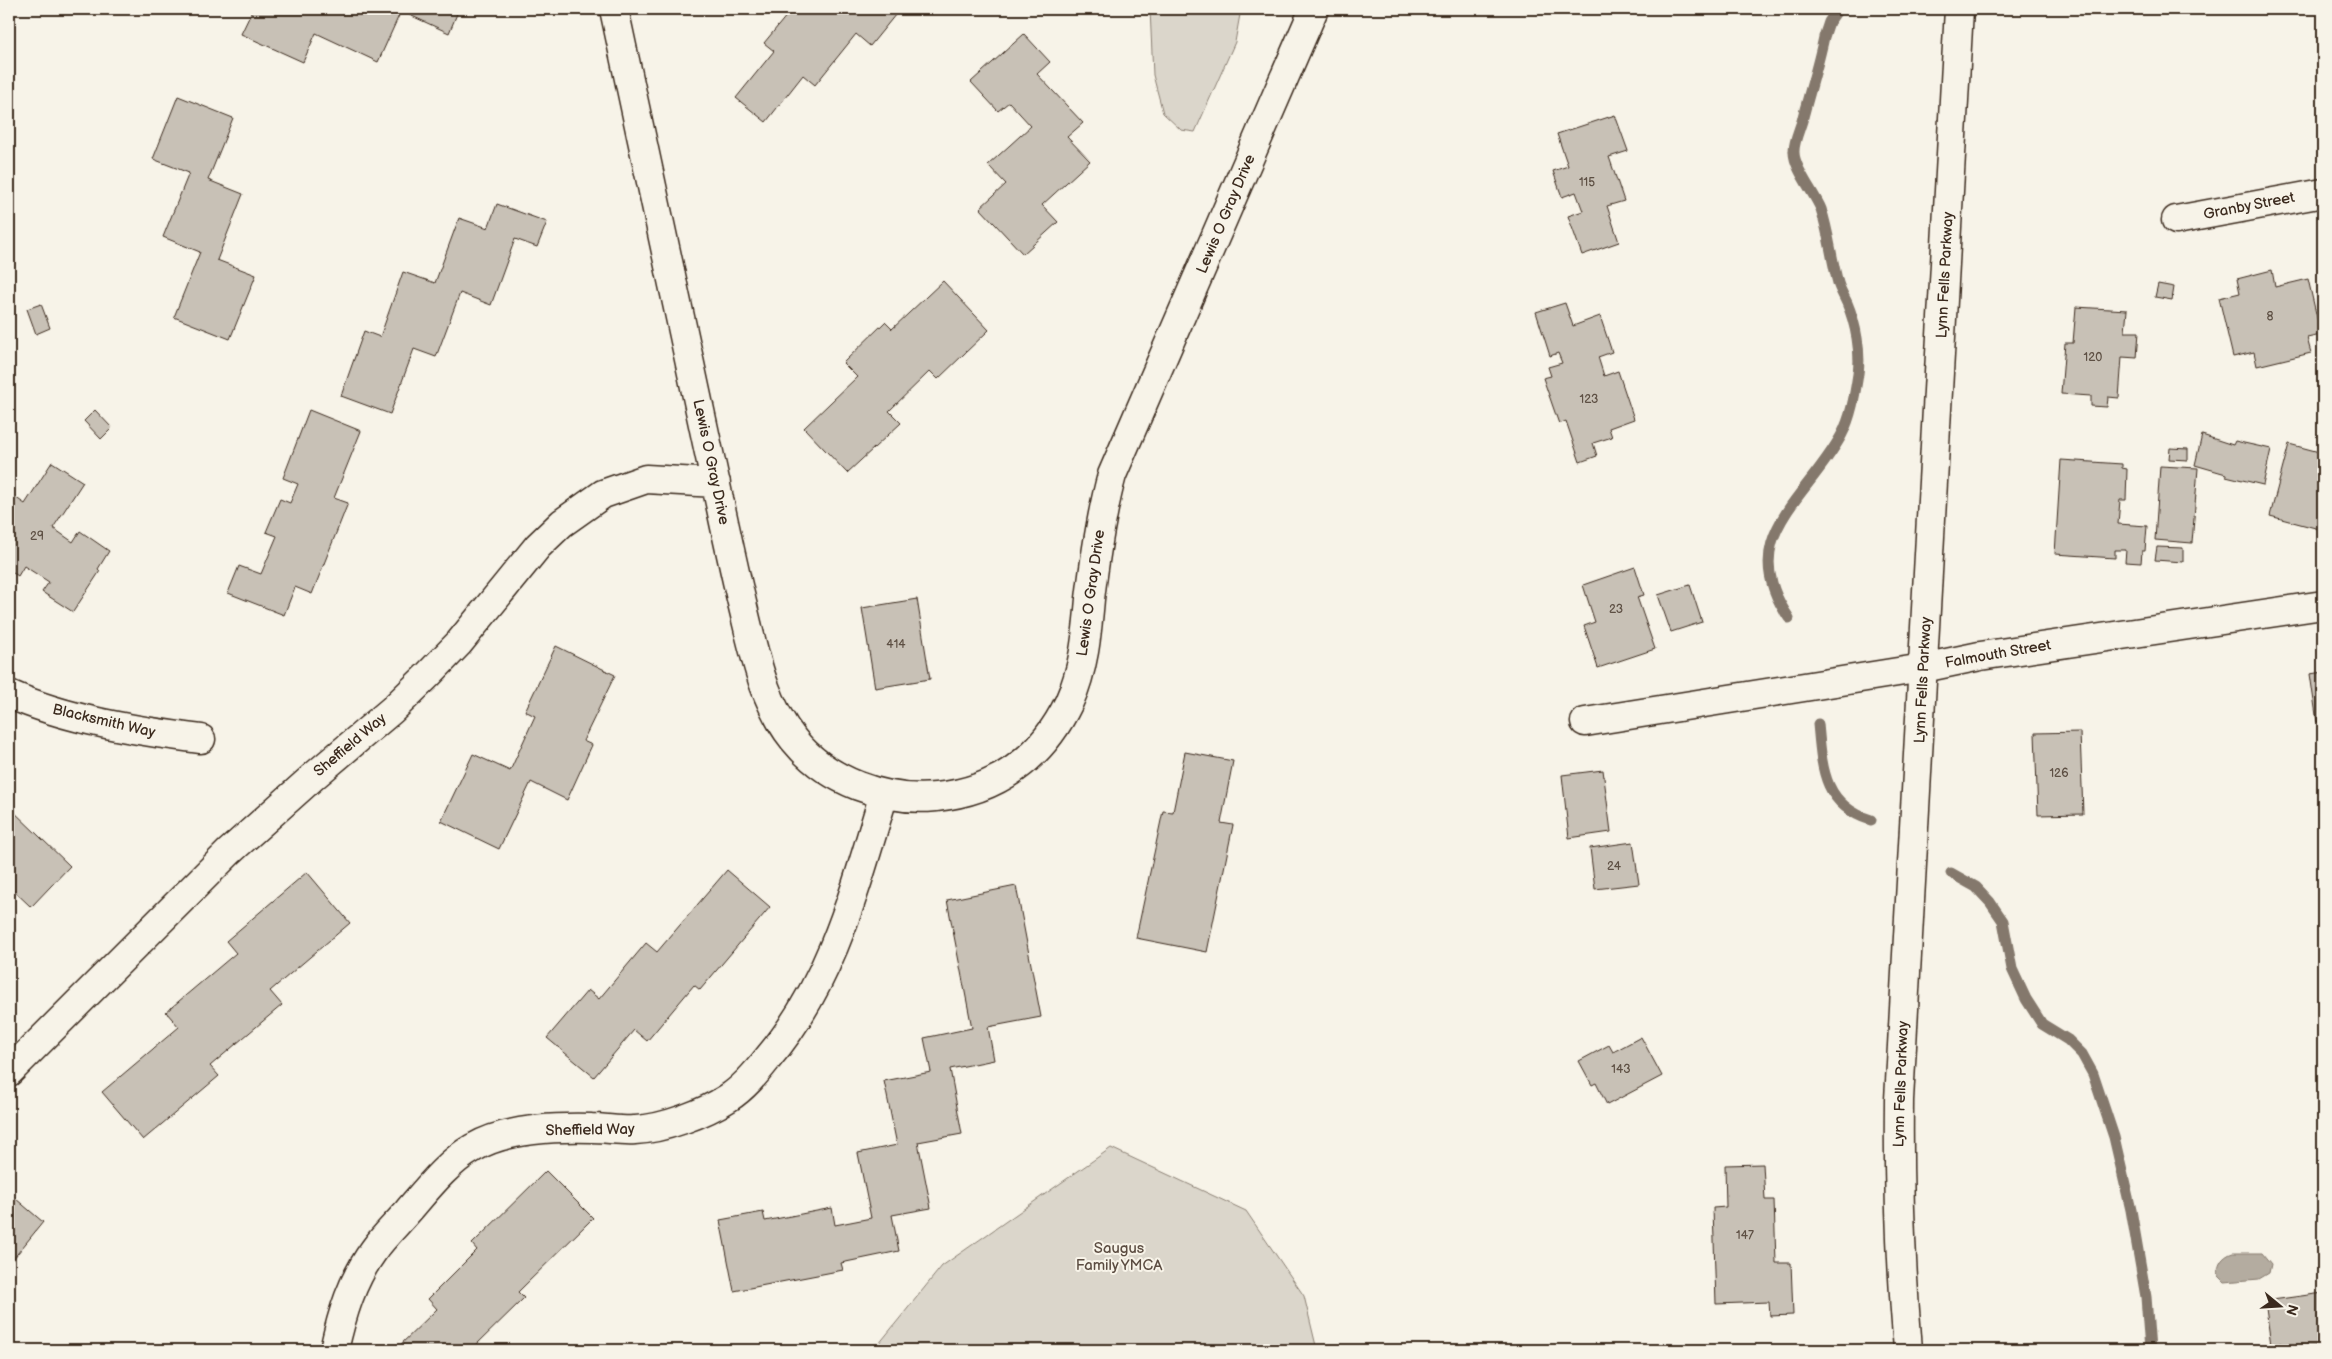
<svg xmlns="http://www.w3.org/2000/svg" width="2332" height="1359" font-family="'Balsamiq Sans',sans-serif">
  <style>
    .green { fill: #dbd6cb; stroke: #8b8074 }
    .water { fill: #b4aca0; stroke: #84786c }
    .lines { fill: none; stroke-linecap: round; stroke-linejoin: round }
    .stream { stroke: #84786c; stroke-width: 11 }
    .building { fill: #c8c1b6; stroke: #3b2a1e }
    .street-casing { stroke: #3b2a1e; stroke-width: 31 }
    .primary-casing { stroke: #3b2a1e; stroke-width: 31 }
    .street { stroke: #f7f3e8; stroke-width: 28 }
    .primary { stroke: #f7f3e8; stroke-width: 28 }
    .labels { text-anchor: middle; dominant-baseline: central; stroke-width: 4; stroke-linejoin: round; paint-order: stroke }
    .number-label { font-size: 12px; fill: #5e5044 }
    .street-label { font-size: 15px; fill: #3b2a1e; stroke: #f7f3e8 }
    .park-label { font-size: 15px; fill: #5b4c41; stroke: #f7f3e8 }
  </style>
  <rect width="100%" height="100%" fill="#f7f3e8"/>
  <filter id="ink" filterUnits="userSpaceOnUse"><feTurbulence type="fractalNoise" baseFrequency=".02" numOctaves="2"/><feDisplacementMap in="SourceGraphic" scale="10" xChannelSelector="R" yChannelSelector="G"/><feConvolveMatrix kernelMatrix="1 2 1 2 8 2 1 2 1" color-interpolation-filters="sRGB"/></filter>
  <g filter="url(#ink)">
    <path class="green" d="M1150,9H1241L1235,42L1195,132L1181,130L1163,113L1153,75Z
      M1111,1148L1246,1211L1304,1296L1317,1350H874L942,1266Z"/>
    <path class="water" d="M2233,1253H2262L2271,1264L2269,1273L2259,1279L2225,1282L2219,1276C2216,1266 2222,1256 2233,1253Z"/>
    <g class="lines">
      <path class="stream" d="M1789,618C1734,538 1806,500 1841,436C1851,418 1855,394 1858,374C1861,352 1856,324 1847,303C1844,296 1840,290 1838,283C1831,258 1829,233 1821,209C1815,194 1793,167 1794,151C1794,141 1799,131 1802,121C1809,93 1818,66 1824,37L1829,22L1838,9
        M1818,724C1822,768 1823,805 1871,820
        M1951,873L1976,887L1990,902L2003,921L2012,969L2026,999L2042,1024L2068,1040L2082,1054L2093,1074L2114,1137L2131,1210L2146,1297L2150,1350"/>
    </g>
    <path class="building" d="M253,9H459L449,33L401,11L378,62L316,33L303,62L241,34Z
      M792,9H900L870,46L856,34L815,85L803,75L766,122L736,98L774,51L764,43Z
      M1024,34L1050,62L1037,74L1083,123L1067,137L1090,161L1042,205L1058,222L1023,254L980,208L1006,184L988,165L1031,126L1009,102L998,111L971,82Z
      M178,96L233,118L208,180L243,194L217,260L256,275L230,339L174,317L200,252L163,237L189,173L153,159Z
      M1615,115L1628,151L1609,157L1624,201L1607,206L1619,242L1582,255L1568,216L1583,211L1576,192L1562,197L1553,171L1568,166L1557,134Z
      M497,204L547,222L537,247L515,239L491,305L460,293L436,357L414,349L390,414L341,396L364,331L380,337L403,272L435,283L459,218L488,228Z
      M2272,270L2275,287L2308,279L2321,335L2307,338L2311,353L2257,366L2254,352L2233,357L2219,298L2240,293L2237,279Z
      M943,281L989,330L938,379L930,371L889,411L901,423L847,473L804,428L857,377L843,363L885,322L892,329Z
      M2158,284L2174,287L2172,300L2155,297Z
      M1565,303L1573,326L1600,316L1612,352L1598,357L1604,376L1618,371L1634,419L1609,428L1612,437L1593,443L1597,456L1580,462L1566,421L1559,424L1543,378L1551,376L1548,367L1562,363L1558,353L1550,356L1536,312Z
      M41,304L50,328L36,334L27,309Z
      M2076,307L2127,310L2125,332H2139L2137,358L2122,357L2119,398L2108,397L2107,407L2091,406V396L2061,394L2065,343H2073Z
      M95,410L112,428L101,439L84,421Z
      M309,410L361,431L334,498L348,503L312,594L295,587L284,615L228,593L239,566L261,574L277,536L266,532L280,499L290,503L298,484L283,478Z
      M2202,435L2233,445L2235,441L2271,449L2263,485L2226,476V474L2195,465Z
      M2289,444L2323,453V530L2270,516Z
      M2170,448L2188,449V460L2169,459Z
      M2061,460L2122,464V468L2127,469L2126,500H2120L2118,524L2147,526L2145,551H2142L2141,563L2125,562L2126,550H2115V558L2055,554Z
      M52,462L83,482L53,528L73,542L80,531L109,551L98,569L100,571L73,612L42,592L49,582L24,566L18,576L9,570V493L25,504Z
      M2160,466L2198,468L2192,543L2155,540Z
      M2157,547L2183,548V562L2155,560Z
      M1635,567L1644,595L1637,597L1655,649L1598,668L1584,626L1595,622L1583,585Z
      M1690,585L1702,622L1671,632L1658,595Z
      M917,599L930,679L875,688L862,608Z
      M556,646L615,675L583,741L592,745L567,800L531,782L499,849L441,821L473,754L510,771L535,716L525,711Z
      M2323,672V722H2317L2310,674Z
      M2080,732L2083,814L2038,815L2035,733Z
      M1185,752L1233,761L1221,823L1233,825L1207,952L1136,938L1163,811L1173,812Z
      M1603,770L1611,832L1569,838L1562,775Z
      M9,807L70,866L31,907L9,886Z
      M1633,842L1639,884L1595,889L1590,848Z
      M727,870L770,907L700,990L694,985L647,1041L634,1030L594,1077L547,1038L588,990L599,999L646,943L657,952Z
      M307,872L350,923L270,991L282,1005L210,1066L219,1076L143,1140L102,1092L179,1027L166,1012L236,953L226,941Z
      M1016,886L1041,1017L988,1027L994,1060L950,1069L962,1134L918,1142L931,1208L892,1215L899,1251L841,1263L843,1270L734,1291L720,1220L763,1212L765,1221L832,1208L835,1225L871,1218L858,1153L897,1145L884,1081L931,1072L924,1038L972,1028L947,900Z
      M1641,1037L1662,1076L1607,1105L1596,1083L1592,1085L1579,1061L1609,1045L1613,1052Z
      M1763,1164L1765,1200H1774L1776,1263H1791L1793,1315L1770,1316L1769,1302L1716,1304L1713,1208L1726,1207L1725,1165Z
      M546,1171L593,1218L518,1292L524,1298L474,1347L477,1350H395L437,1309L428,1299L477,1250L472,1244Z
      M9,1193L43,1222L9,1264Z
      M2323,1293V1347L2282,1350L2281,1343L2271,1345L2265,1301Z"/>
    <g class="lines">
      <defs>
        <path id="street" d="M614,9C647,160 679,311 711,462C722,512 732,562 744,611C755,656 764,703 794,740C827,781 884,802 936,797C997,791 1042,758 1069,702C1084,669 1087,634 1090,599C1095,557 1101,515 1112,475L1314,9
          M2176,220L2323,193
          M9,694C67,720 138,731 201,739
          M1585,722L1923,668L1980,656L2323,605
          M9,1072L229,852L314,776L392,710L428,675L459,643L538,546L562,523L603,494L646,479L716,483
          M334,1350C342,1314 352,1280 374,1250C384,1236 397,1224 408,1211C427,1189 447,1163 473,1148C504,1129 557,1127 592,1128C606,1128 621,1131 635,1130C663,1129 705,1113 728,1098C744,1088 757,1072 768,1058C832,983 856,886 884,794"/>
        <path id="primary" d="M1908,1350C1901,1267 1898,1184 1899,1100L1959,9"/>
      </defs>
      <use href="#street" class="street-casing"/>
      <use href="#primary" class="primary-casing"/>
      <use href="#street" class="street"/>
      <use href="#primary" class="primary"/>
    </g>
  </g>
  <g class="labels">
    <g class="number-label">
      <text x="1587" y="182">115</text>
      <text x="2270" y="316">8</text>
      <text x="2093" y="357">120</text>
      <text x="1589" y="399">123</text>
      <text x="37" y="536">29</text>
      <text x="1616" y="609">23</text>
      <text x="896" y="644">414</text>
      <text x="2059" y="773">126</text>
      <text x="1614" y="866">24</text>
      <text x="1621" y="1069">143</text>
      <text x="1745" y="1235">147</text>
    </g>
    <g class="street-label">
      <text transform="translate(2249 206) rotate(-11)">Granby Street</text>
      <text transform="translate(1226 214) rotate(-67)">Lewis O Gray Drive</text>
      <text transform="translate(1945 275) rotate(-87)">Lynn Fells Parkway</text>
      <text transform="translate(711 462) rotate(78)">Lewis O Gray Drive</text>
      <text transform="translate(1091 593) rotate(-82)">Lewis O Gray Drive</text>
      <text transform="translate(1998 654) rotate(-10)">Falmouth Street</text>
      <text transform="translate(1923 680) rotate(-87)">Lynn Fells Parkway</text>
      <text transform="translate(104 721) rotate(13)">Blacksmith Way</text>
      <text transform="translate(350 745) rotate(-40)">Sheffield Way</text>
      <text transform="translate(1901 1084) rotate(-88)">Lynn Fells Parkway</text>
      <text transform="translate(590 1130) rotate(-1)">Sheffield Way</text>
    </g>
    <g class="park-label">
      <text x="1119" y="1248">Saugus<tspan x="1119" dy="17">Family YMCA</tspan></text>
    </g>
  </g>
  <rect width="2332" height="1359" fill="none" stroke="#f7f3e8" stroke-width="30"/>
  <rect x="15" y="15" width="2302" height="1329" fill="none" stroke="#3b2a1e" stroke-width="2" filter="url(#ink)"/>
  <g transform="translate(2280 1306) rotate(108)" stroke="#f7f3e8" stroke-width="4" paint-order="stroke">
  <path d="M0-4L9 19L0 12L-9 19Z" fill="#3b2a1e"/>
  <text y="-8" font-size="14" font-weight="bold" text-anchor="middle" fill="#3b2a1e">N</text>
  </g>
</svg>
